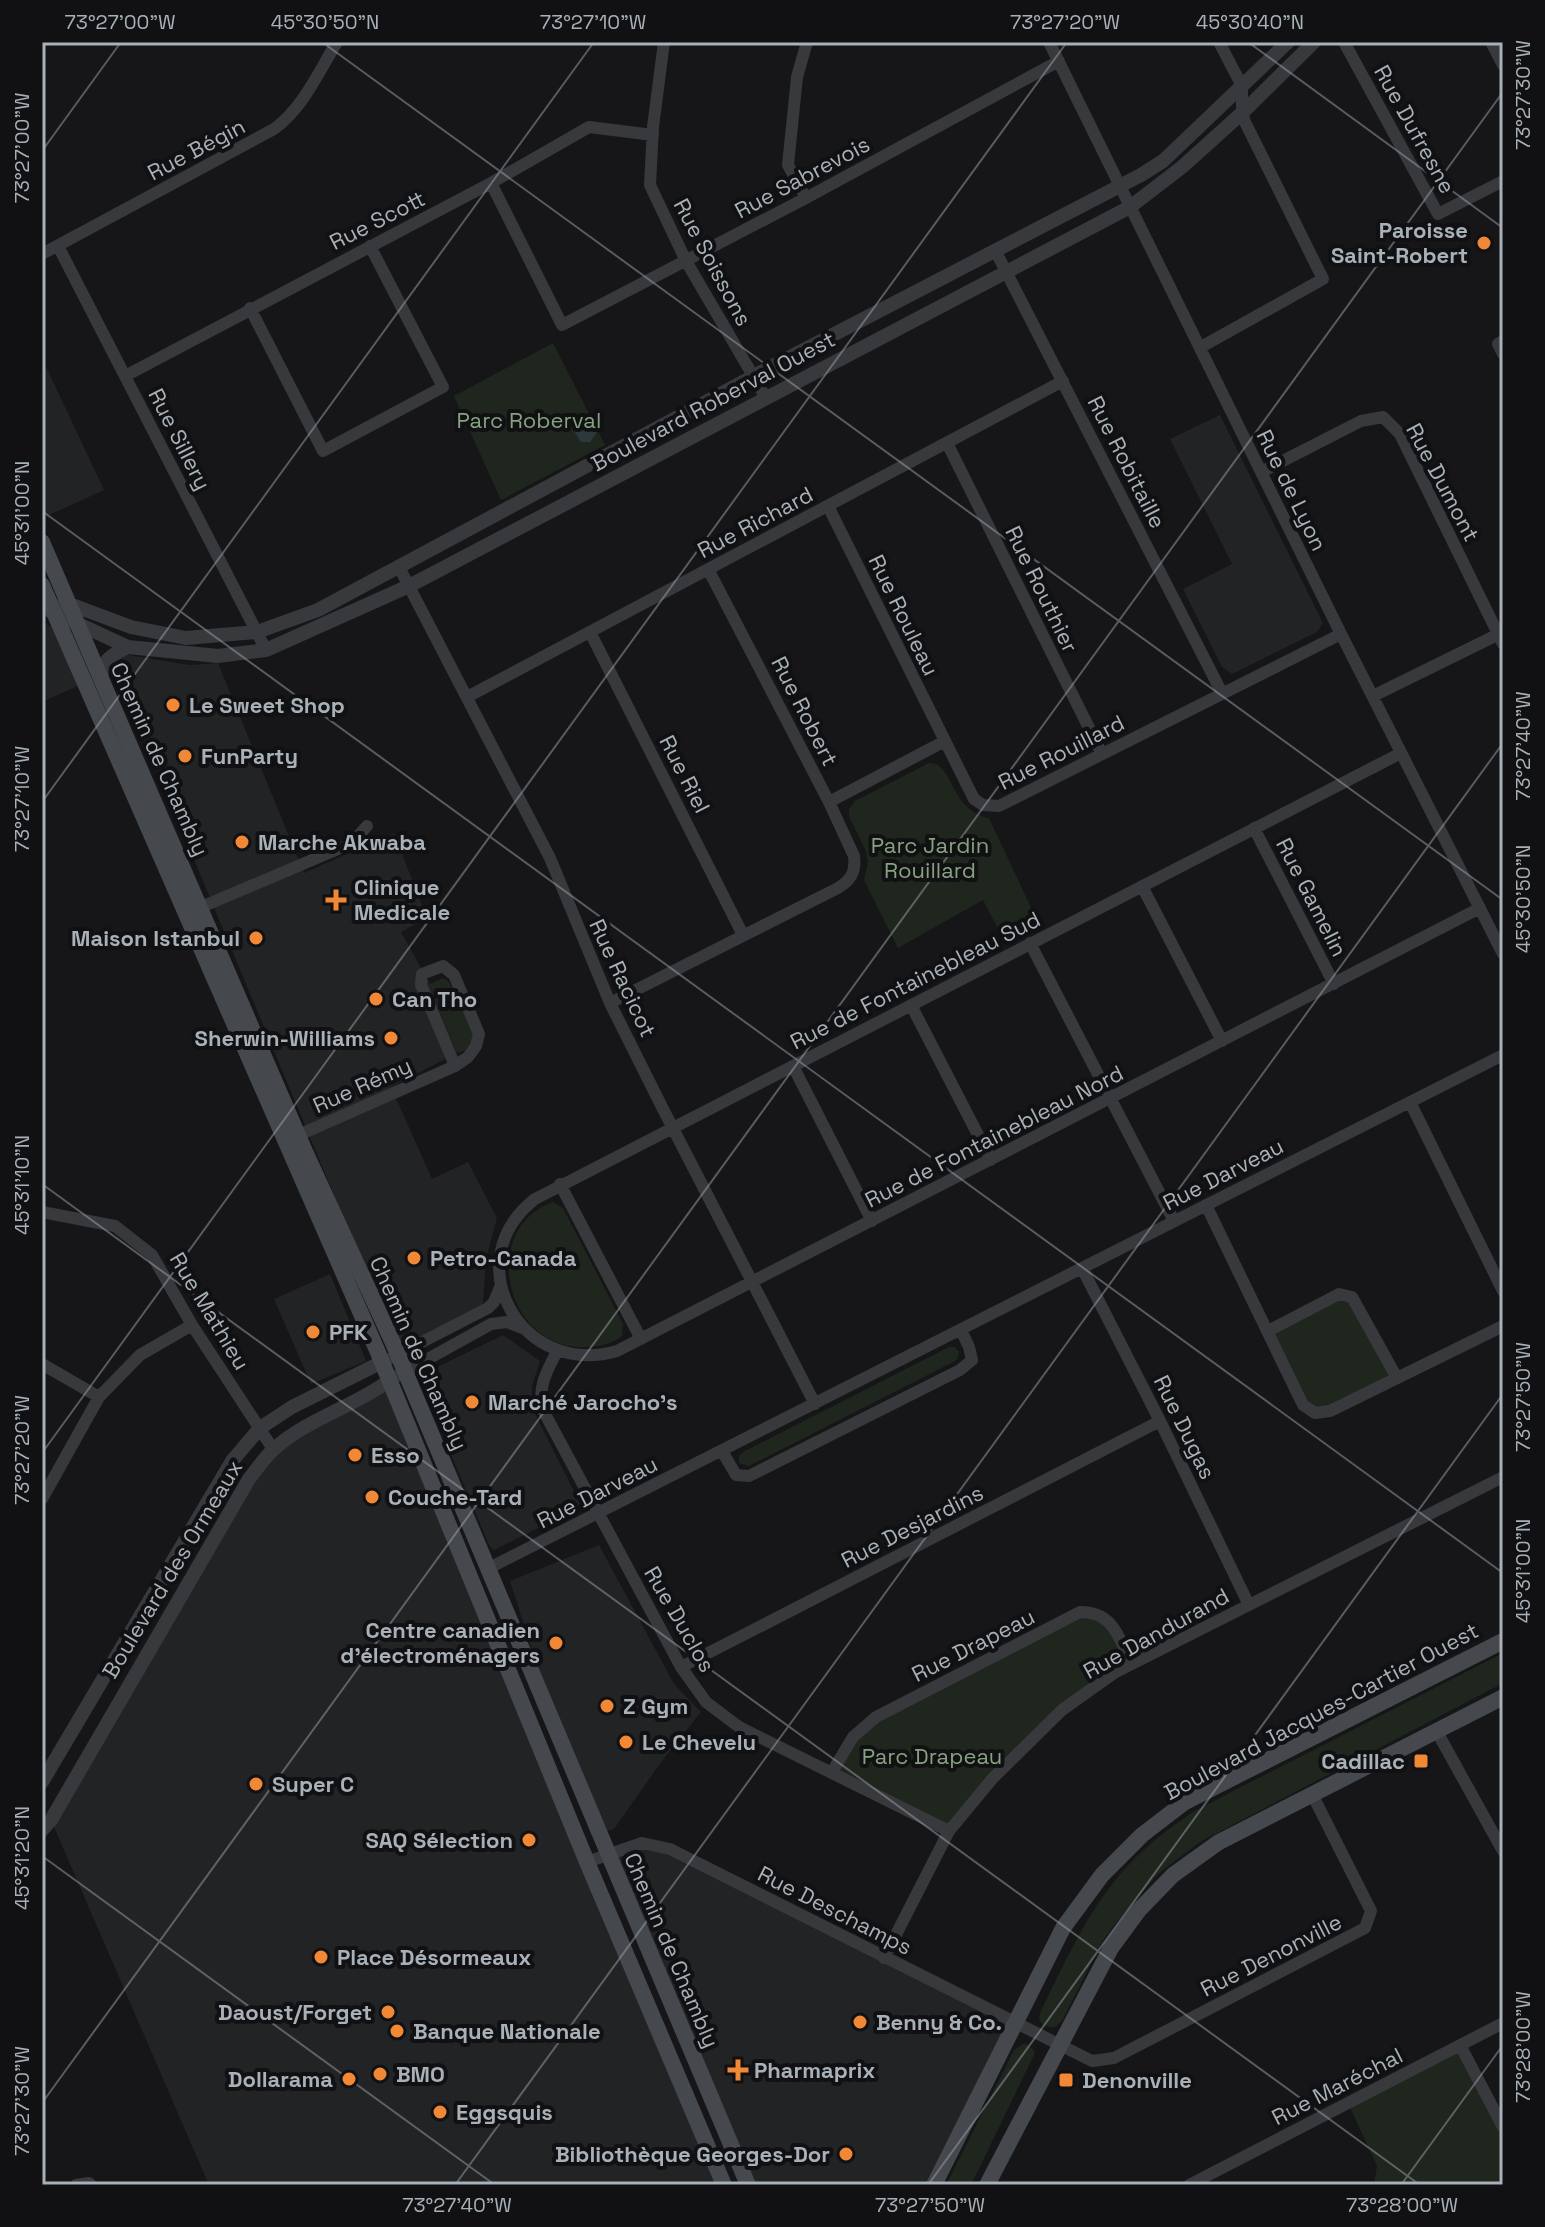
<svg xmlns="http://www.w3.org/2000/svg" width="1545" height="2227" font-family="'Space Grotesk',sans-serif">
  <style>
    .built { fill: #222325 }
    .green { fill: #1f261e }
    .water { fill: #2c383c }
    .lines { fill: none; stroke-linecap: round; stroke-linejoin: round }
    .minor { stroke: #37393d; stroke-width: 12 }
    .tertiary { stroke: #37393d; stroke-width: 14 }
    .secondary { stroke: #45494d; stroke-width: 16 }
    .ticks { fill: none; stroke: #a8b0b8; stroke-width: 2; stroke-opacity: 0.45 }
    .poi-dot { fill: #f18835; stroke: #111113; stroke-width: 3 }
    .labels { text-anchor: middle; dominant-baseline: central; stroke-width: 8; stroke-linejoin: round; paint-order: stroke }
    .street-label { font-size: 22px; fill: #a8b0b8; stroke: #111113 }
    .poi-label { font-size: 22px; font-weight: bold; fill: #a8b0b8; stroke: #111113; text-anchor: start }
    .park-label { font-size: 22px; fill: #85a37f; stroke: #111113 }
    .neatline { fill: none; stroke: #a8b0b8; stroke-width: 3 }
    .ticks-label { font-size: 20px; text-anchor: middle; fill: #a8b0b8 }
  </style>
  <rect width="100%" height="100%" fill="#161618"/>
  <path class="built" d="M42,358L104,490L47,516L42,504Z
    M1220,415L1323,623L1317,632L1232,674L1222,667L1183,589L1232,564L1170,439Z
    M42,622L54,628L80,685L42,702Z
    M128,655L190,665L218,663L304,873L394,833L427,918L401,932L430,984L457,1053L391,1087L432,1179L468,1162L497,1218L486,1259L483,1304L398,1348L114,668L116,660Z
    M330,1274L366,1361L311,1384L274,1299Z
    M503,1335L540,1361L532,1386V1408L580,1503L578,1508L494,1550L489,1545L420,1381L423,1374Z
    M390,1380L724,2185H209L51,1820L273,1449Z
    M599,1545L674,1684L701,1712L664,1758L614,1829L591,1835L510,1581Z
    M656,1844L1017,2023L934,2185H748L610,1861Z"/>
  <path class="green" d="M553,343L605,445L501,500L454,396Z
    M929,763C954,762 949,810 989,818L1035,916L1002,936L983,900L898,948L864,880L868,863L866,851L849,816V809L855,801Z
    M443,978L449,982L477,1038L472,1048L457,1053L430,984Z
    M553,1202L563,1208L623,1324L622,1336C612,1344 600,1346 588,1347C504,1352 478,1228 553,1202Z
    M1339,1294L1352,1297L1397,1378L1330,1411L1303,1405L1268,1331Z
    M949,1347H955L959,1352L957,1360L749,1466L739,1463V1456L743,1452Z
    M1080,1612H1097L1132,1664L1062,1710L949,1831L832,1772L876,1717Z
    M1503,1653V1683L1200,1842L1158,1874L1115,1924L1102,1942L1062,2021L1054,2028L1043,2025L1039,2020L1040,2013C1085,1921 1108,1866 1198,1809Z
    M1025,2043L1035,2051L1033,2057L971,2185H946L1014,2050Z
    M1460,2045L1503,2127V2185H1374L1377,2166L1348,2103Z"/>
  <path class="water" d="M578,415L596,430V434L590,442H581L570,425L571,416Z"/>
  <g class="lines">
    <path class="minor" d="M664,42L653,127L650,185L686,261L766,398
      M1049,42L1341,634L1503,954
      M1344,42L1438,214L1503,181
      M1491,42L1503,65
      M491,183L562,325L806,198L1059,61
      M806,198L788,165L797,77L807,42
      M58,246L266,650
      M995,250L1222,693
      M42,254L274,129C303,108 318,73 337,42
      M250,308L323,451L443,387L370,246
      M1503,341L1498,344L1503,354
      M1201,347L1323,279L1245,122L1242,113V86L1219,42
      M125,376L491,183L589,127L653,135
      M947,443L1102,754
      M1261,472L1361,421L1383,417L1400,434L1503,644
      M828,506L974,799L983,805L999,806L1341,634
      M399,567L550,858L610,1003L663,1109L815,1404
      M590,632L743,935
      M1373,696L1503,632
      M467,697L1063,381
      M1401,753L535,1199C455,1261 521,1379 617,1351L1480,908
      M829,802L945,741
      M1254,828L1334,984
      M1142,886L1222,1041
      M192,911L352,843L367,826
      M1030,943L1174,1221
      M610,1003L838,888C851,880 856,872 854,856L829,802L708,569
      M911,1005L991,1160
      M793,1066L872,1221
      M1410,1102L1503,1291
      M292,1138L455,1066L468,1057L476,1046L479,1034L454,975L443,966L422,974L421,985L455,1066
      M560,1184L641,1339
      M1206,1205L1303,1405L1315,1413L1330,1411L1503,1326
      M42,1212L115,1226L152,1255L192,1325L273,1449
      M1082,1268L1160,1421L1249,1605
      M1268,1331L1339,1294L1352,1297L1397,1378
      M557,1351C547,1371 536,1389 544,1412L681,1667L706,1702L739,1727L949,1831
      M391,1358L488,1308L494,1302L501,1285
      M42,1364L99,1397
      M390,1380L491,1324L507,1322L522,1328
      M722,1451L736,1475L749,1476L960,1370L972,1360L969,1347L961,1330
      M42,1499L99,1397L140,1355L192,1325
      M489,1568L1503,1055
      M681,1667L1160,1421
      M1436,1730L1503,1851
      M832,1772L853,1737L876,1717L1080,1612C1114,1612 1118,1637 1132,1664
      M587,1862L642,1843L670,1849L1092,2061L1114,2058L1365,1928L1371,1911L1312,1794
      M884,1958L949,1831L993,1778L1062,1710L1114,1673L1503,1477
      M1460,2045L1503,2127
      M76,2185L89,2183L91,2185
      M1189,2185L1503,2023"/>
    <path class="tertiary" d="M64,602L131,627L186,638L257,632L318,610L771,367L1141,175L1163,161L1288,42
      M42,607L128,647L218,656L266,650L409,586L1130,207L1182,167L1242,113L1314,42
      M101,679C102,660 111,655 128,647
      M42,1782L232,1461L260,1428L292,1407L382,1362
      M42,1830L51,1820L249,1479C257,1469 264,1458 273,1450C306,1419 354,1407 390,1380"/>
    <path class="secondary" d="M42,542L303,1147L393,1343L748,2185
      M42,585L377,1350L587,1862L724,2185
      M934,2185L1063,1928L1102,1875L1142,1835L1185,1802L1503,1641
      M987,2185L1111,1948L1139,1910L1173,1875L1219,1842L1503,1697"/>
  </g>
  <path class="ticks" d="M322,42L1503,900M1248,42L1503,228M42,151L121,42M42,511L1503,1573M42,802L594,42M42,1184L1420,2185M42,1453L1067,42M42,1856L495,2185M42,2103L1503,92M455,2185L1503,743M928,2185L1503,1394M1401,2185L1503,2045"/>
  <g class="poi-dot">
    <circle cx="1484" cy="243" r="8"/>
    <circle cx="173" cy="705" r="8"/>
    <circle cx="185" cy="756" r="8"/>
    <circle cx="242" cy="842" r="8"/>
    <path d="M332 888h8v8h8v8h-8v8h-8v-8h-8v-8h8z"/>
    <circle cx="256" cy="938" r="8"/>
    <circle cx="376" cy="999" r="8"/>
    <circle cx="391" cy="1038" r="8"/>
    <circle cx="414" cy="1258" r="8"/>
    <circle cx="313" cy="1332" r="8"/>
    <circle cx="472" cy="1402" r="8"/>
    <circle cx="355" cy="1455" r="8"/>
    <circle cx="372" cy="1497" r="8"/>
    <circle cx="556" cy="1643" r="8"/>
    <circle cx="607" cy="1706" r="8"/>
    <circle cx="626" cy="1742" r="8"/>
    <rect x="1413" y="1753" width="16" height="16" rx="4"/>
    <circle cx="256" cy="1784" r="8"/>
    <circle cx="529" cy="1840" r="8"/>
    <circle cx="321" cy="1957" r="8"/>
    <circle cx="388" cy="2012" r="8"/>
    <circle cx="860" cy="2022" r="8"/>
    <circle cx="397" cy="2031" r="8"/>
    <path d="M734 2058h8v8h8v8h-8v8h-8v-8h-8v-8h8z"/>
    <circle cx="380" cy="2074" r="8"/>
    <circle cx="349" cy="2079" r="8"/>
    <rect x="1058" y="2072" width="16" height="16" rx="4"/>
    <circle cx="440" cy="2112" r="8"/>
    <circle cx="846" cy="2154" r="8"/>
  </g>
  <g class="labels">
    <g class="street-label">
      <text transform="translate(1415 129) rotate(61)">Rue Dufresne</text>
      <text transform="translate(196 149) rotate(-28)">Rue Bégin</text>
      <text transform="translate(802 177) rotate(-28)">Rue Sabrevois</text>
      <text transform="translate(377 220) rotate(-27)">Rue Scott</text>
      <text transform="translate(713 262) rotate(62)">Rue Soissons</text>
      <text transform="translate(713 401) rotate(-28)">Boulevard Roberval Ouest</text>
      <text transform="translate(180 439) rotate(63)">Rue Sillery</text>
      <text transform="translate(1127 462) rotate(63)">Rue Robitaille</text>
      <text transform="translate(1443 482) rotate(62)">Rue Dumont</text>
      <text transform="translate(1292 490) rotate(64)">Rue de Lyon</text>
      <text transform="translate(755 522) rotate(-28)">Rue Richard</text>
      <text transform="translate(1042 589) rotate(64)">Rue Routhier</text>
      <text transform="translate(904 615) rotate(64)">Rue Rouleau</text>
      <text transform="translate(805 711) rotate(63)">Rue Robert</text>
      <text transform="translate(1061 752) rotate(-27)">Rue Rouillard</text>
      <text transform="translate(160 759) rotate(66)">Chemin de Chambly</text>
      <text transform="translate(685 774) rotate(63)">Rue Riel</text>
      <text transform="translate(1312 897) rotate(63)">Rue Gamelin</text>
      <text transform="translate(623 978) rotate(65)">Rue Racicot</text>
      <text transform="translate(915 980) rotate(-27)">Rue de Fontainebleau Sud</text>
      <text transform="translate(362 1085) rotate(-24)">Rue Rémy</text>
      <text transform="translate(994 1136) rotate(-27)">Rue de Fontainebleau Nord</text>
      <text transform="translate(1223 1174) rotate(-27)">Rue Darveau</text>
      <text transform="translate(210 1311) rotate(59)">Rue Mathieu</text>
      <text transform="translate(419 1353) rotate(66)">Chemin de Chambly</text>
      <text transform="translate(1185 1427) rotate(64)">Rue Dugas</text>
      <text transform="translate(597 1492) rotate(-27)">Rue Darveau</text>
      <text transform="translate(912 1526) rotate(-27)">Rue Desjardins</text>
      <text transform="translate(172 1569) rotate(-59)">Boulevard des Ormeaux</text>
      <text transform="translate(680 1619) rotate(60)">Rue Duclos</text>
      <text transform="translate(1156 1633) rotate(-29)">Rue Dandurand</text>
      <text transform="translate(973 1645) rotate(-27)">Rue Drapeau</text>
      <text transform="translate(1321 1711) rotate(-28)">Boulevard Jacques-Cartier Ouest</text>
      <text transform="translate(835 1910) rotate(27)">Rue Deschamps</text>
      <text transform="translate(672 1950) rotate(67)">Chemin de Chambly</text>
      <text transform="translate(1271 1955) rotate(-27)">Rue Denonville</text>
      <text transform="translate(1337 2086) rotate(-27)">Rue Maréchal</text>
    </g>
    <g class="poi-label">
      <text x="1468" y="230" text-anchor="end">Paroisse<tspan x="1468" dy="25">Saint-Robert</tspan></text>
      <text x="189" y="705">Le Sweet Shop</text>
      <text x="201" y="756">FunParty</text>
      <text x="258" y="842">Marche Akwaba</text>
      <text x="354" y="887">Clinique<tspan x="354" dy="25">Medicale</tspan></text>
      <text x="240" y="938" text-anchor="end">Maison Istanbul</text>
      <text x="392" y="999">Can Tho</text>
      <text x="375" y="1038" text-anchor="end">Sherwin-Williams</text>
      <text x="430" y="1258">Petro-Canada</text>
      <text x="329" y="1332">PFK</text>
      <text x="488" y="1402">Marché Jarocho's</text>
      <text x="371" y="1455">Esso</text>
      <text x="388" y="1497">Couche-Tard</text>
      <text x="540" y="1630" text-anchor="end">Centre canadien<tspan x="540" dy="25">d'électroménagers</tspan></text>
      <text x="623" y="1706">Z Gym</text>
      <text x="642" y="1742">Le Chevelu</text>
      <text x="1405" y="1761" text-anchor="end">Cadillac</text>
      <text x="272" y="1784">Super C</text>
      <text x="513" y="1840" text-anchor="end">SAQ Sélection</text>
      <text x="337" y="1957">Place Désormeaux</text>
      <text x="372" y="2012" text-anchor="end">Daoust/Forget</text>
      <text x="876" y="2022">Benny &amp; Co.</text>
      <text x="413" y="2031">Banque Nationale</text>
      <text x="754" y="2070">Pharmaprix</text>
      <text x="396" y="2074">BMO</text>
      <text x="333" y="2079" text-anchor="end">Dollarama</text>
      <text x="1082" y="2080">Denonville</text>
      <text x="456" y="2112">Eggsquis</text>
      <text x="830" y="2154" text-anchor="end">Bibliothèque Georges-Dor</text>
    </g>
    <g class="park-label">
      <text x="529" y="420">Parc Roberval</text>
      <text x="930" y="845">Parc Jardin<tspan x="930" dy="25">Rouillard</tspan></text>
      <text x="932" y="1756">Parc Drapeau</text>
    </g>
  </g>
  <rect width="1545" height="2227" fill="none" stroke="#111113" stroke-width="88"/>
  <rect x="44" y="44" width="1457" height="2139" class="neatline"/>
  <g class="ticks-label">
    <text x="120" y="29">73°27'00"W</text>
    <text x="325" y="29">45°30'50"N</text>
    <text x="593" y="29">73°27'10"W</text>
    <text x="1065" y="29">73°27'20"W</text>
    <text x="1250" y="29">45°30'40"N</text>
    <text transform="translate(1523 95) rotate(-90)" y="7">73°27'30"W</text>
    <text transform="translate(22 148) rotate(-90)" y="7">73°27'00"W</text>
    <text transform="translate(22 513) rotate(-90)" y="7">45°31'00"N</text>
    <text transform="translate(1523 746) rotate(-90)" y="7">73°27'40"W</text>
    <text transform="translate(22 799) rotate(-90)" y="7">73°27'10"W</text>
    <text transform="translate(1523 899) rotate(-90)" y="7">45°30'50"N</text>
    <text transform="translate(22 1185) rotate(-90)" y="7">45°31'10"N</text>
    <text transform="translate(1523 1397) rotate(-90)" y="7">73°27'50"W</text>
    <text transform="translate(22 1450) rotate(-90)" y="7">73°27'20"W</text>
    <text transform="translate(1523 1571) rotate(-90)" y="7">45°31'00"N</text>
    <text transform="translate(22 1858) rotate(-90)" y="7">45°31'20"N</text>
    <text transform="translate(1523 2047) rotate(-90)" y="7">73°28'00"W</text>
    <text transform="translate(22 2101) rotate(-90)" y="7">73°27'30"W</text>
    <text x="457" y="2212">73°27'40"W</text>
    <text x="930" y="2212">73°27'50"W</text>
    <text x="1402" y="2212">73°28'00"W</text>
  </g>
</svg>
